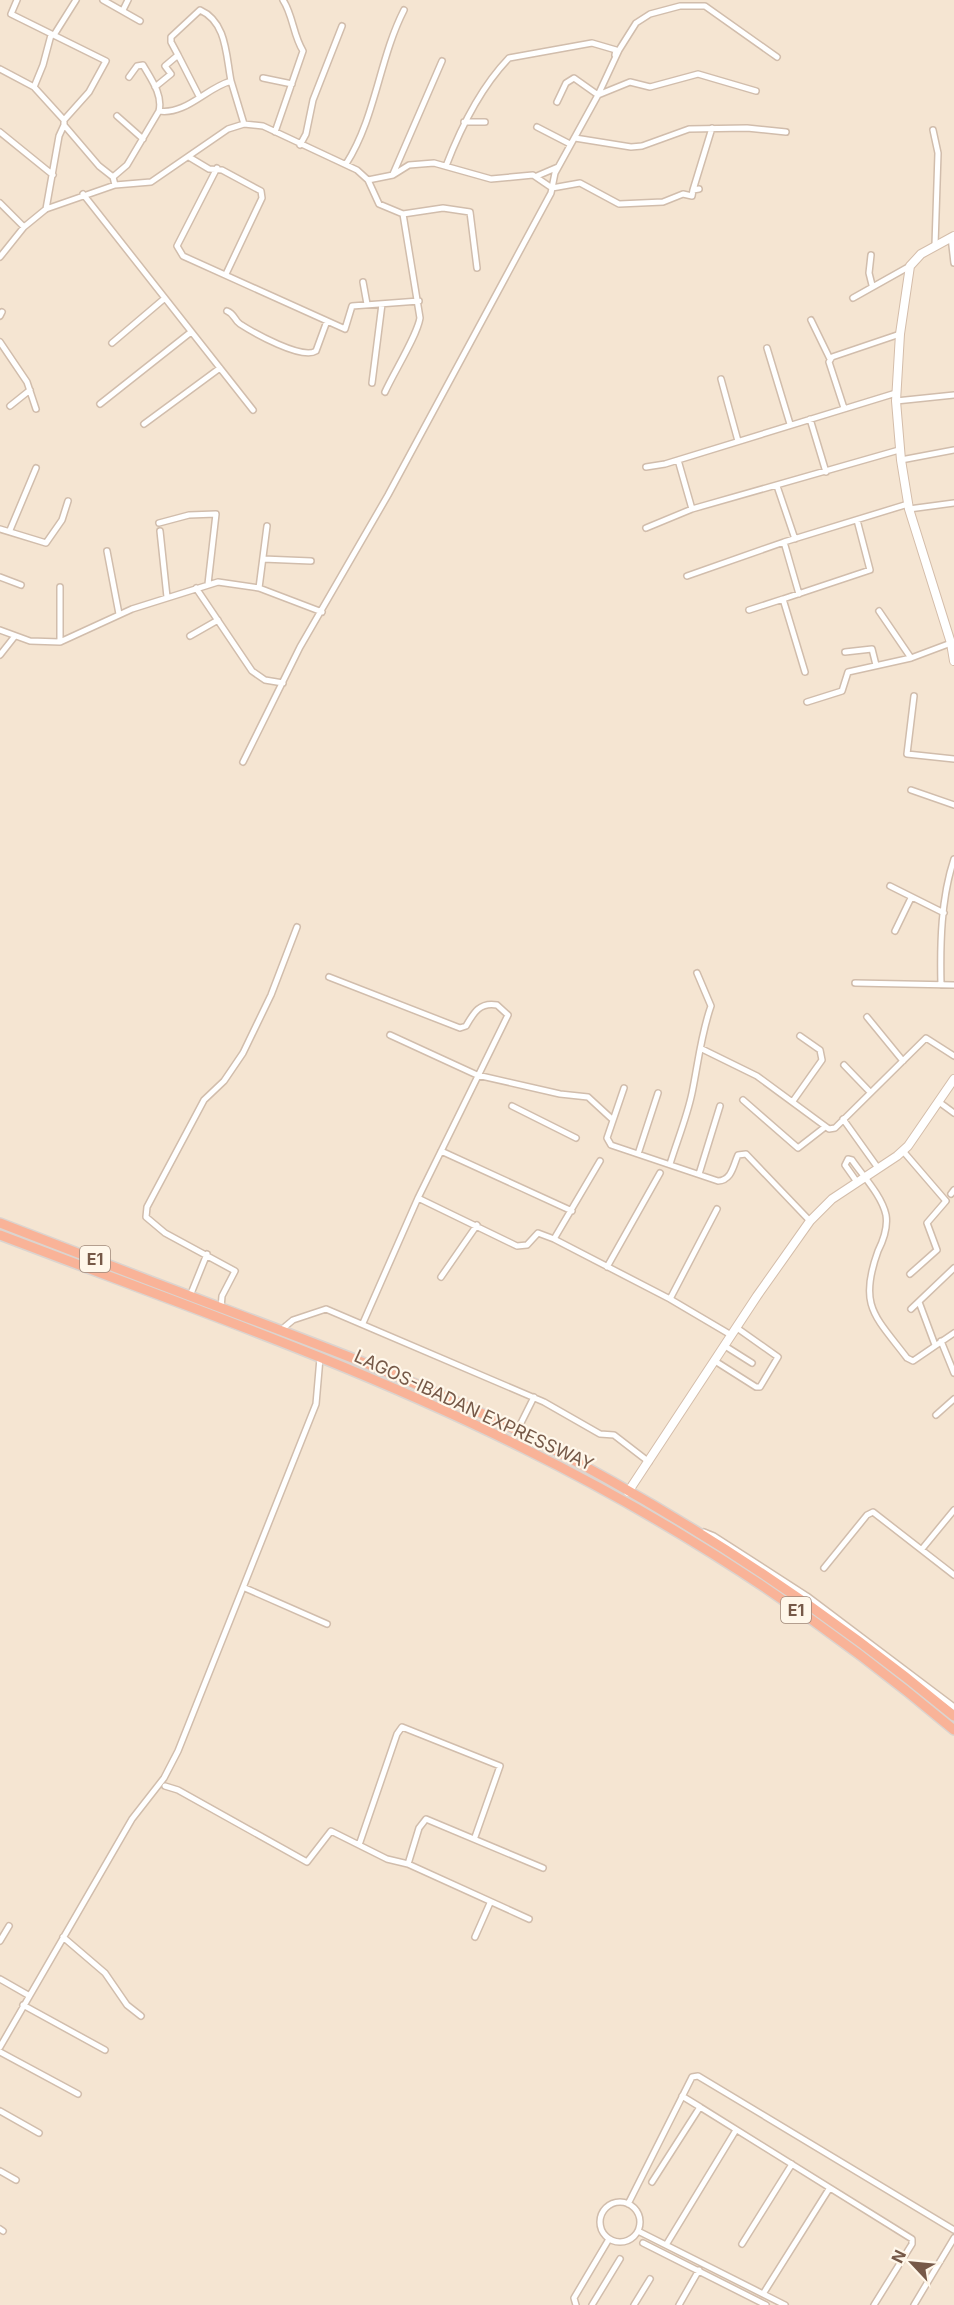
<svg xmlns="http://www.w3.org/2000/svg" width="954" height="2305" font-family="Inter,sans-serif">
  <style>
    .residential { fill: #f5e5d2 }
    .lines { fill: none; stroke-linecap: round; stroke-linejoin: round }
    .street-casing { stroke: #d1bdac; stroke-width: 8 }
    .secondary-casing { stroke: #d4bdaa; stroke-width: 10 }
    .highway-casing { stroke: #dbd4cf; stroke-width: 12 }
    .street { stroke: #fff; stroke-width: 5 }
    .secondary { stroke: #fff; stroke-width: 8 }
    .highway { stroke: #f9b398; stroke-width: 9 }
    .labels { text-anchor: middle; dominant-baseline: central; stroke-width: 4.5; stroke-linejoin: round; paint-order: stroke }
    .shield { fill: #fff7ea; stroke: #9f8879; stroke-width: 1.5 }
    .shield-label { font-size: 16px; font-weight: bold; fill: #765948 }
    .street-label { font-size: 18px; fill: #765948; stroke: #fff7ea }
  </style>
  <rect width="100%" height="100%" fill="#fdf3e4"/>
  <path class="residential" d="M0,0H954V2305H0Z"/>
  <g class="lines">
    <defs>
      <path id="street" d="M17,0L11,14L106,61L89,92L64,120
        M103,0L140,21
        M123,10L128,0
        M54,35L76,0
        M178,55L199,96
        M0,69L34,87L64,120V125L99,166L113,177
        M263,78L292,84
        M231,81L244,124
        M34,87L43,65L51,35
        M155,87L171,74L165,66L178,55L171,42V37L200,10C227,22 226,56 231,81C206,88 186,115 159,111
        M557,102L566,83L574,78L598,95L630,82L650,87L698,74L756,91
        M117,116L143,139
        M464,122H485
        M537,127L570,144
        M933,130L938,153L935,245
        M0,132L53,175
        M275,132L303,51C293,35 293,15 283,0
        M575,138L631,147L642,146L689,129L747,128L786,132
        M300,145L306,134L313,100L342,26
        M189,157L209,169L222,170L261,191L262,198L226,274
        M346,164C376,117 379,59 404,10
        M446,166C461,127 480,88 509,58L592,43L616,50L615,55
        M217,168L177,246L183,256L345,329L352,306L419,301
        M393,174L442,61
        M537,176L558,167
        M368,180L393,175L409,165L434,163L491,179L533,175L552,188L580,183L619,204L663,202L683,194L692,196L693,190L699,189
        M115,185L113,177L127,165L159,111C163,95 151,79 143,65L137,66L129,77
        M693,190L712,128
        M83,194L253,410
        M0,203L24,227
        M46,209L59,136L64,125
        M951,237L954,263
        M871,255L869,273L872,285
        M0,257L24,227L46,209L115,185L151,182L228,129L244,124L263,126L357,170L368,180L379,204L403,214
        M363,282L367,304
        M853,298L910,266
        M227,311C235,314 234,320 240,324C254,333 302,360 316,351L327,321
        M0,316L2,312
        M811,320L830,359
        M0,342L27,382L36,409
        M112,343L165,298
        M767,348L790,424
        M721,379L738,441
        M372,383L382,304
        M385,392C394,372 417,336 420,318L403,214L443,208L470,212L477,268
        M896,401L954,395
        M100,404L191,332
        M10,406L30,390
        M844,408L829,362L832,357L900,334
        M810,419L826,472
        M144,424L220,368
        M678,460L692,509
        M901,460L954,450
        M646,467L665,464L896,393
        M777,486L795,539
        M909,509L954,503
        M159,523L189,515L216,514L208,584
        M646,528L692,509L899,450
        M0,529L46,543L62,520L68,501
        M10,530L36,468
        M160,531L167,597
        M784,542L799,594
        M107,551L119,614
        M263,559L311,561
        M687,576L784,542L908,504
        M0,577L21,585
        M60,587V642
        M196,588L252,671L265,680L283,683
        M259,588L267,526
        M749,610L783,599
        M879,611L911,658L951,643
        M0,630L30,641L60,642L132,609L218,582L259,588L322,612
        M190,636L218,620
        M845,652L872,649L876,665
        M0,655L15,636
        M805,672L783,599L870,570L857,520
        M914,696L907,754L954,759
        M807,702L842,691L848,672L911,658
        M243,762L300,647L388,495L551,193L555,173L598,95L619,50L636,23L650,14L680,6H705L777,57
        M911,790L954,805
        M890,886L944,913
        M895,931L911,898
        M329,977L460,1028L466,1026C474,1012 480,1002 497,1005L508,1015L418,1198L363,1323
        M855,983L954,985
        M941,985C940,944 941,898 954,859
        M867,1017L903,1061
        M390,1035L477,1075L560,1094L588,1097L613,1120
        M702,1049L757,1076L829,1129L835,1128L926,1038L954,1056
        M844,1065L870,1092
        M624,1088L607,1138L611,1145L718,1181C732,1180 733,1166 738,1155L746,1154L810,1221
        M743,1100L798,1148L825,1127
        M793,1101L822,1060L820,1050L800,1036
        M939,1102L954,1113
        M512,1106L576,1138
        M843,1119L878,1168
        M441,1151L572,1211
        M903,1151L946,1201L927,1223L937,1250L910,1274
        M638,1154L658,1093
        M670,1164C677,1141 687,1117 692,1093C698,1064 701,1034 711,1006L697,973
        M699,1174L720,1106
        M857,1182L845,1165L848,1159L852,1160C863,1176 882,1196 886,1215C888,1227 883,1241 878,1251C858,1306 875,1316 907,1358L913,1361L954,1333
        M951,1194L954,1190
        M418,1198L517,1246L527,1245L538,1233L554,1239L670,1299L731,1335
        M554,1239L600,1161
        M607,1267L660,1173
        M441,1277L477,1225
        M190,1296L207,1254
        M670,1299L717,1209
        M919,1302L935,1345
        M221,1308L222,1296L235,1271L165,1233L146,1217L147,1207L204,1100L224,1081L243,1053L271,995L297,927
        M911,1309L954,1268
        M281,1330L293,1320L326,1309L544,1402L600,1434L614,1435L649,1462
        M941,1341L954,1373
        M725,1346L752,1363
        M715,1361L756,1387H760L778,1357L737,1328
        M936,1415L954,1399
        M517,1431L534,1397
        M704,1532L714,1536L807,1596L954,1707
        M922,1549L954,1510
        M824,1568L867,1515L873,1512L954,1575
        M245,1588L327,1624
        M165,1786L178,1790L307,1862L331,1831L387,1859L408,1864L529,1919
        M359,1845L397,1734L402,1727L500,1766L475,1837
        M408,1864L419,1828L426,1819L543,1868
        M63,1937L105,1973L127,2005L141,2016
        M475,1937L490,1903
        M0,1941L9,1926
        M0,1979L28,1995
        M23,2005L105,2050
        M0,2047L132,1819L164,1778L178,1751L316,1404L320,1358
        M0,2052L78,2094
        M682,2096L700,2107
        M0,2111L39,2133
        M0,2171L16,2180
        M652,2182L700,2107L912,2239V2244L874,2305
        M600 2222a20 20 0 1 1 40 0a20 20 0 1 1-40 0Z
        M628,2204L692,2077L698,2076L954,2230
        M0,2229L3,2231
        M638,2231L785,2305
        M643,2243L766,2305
        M742,2244L792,2164
        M666,2245L736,2130
        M763,2294L829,2189
        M576,2305L574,2298L609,2239
        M592,2305L620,2259
        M634,2305L650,2279
        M679,2305L699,2270
        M914,2305L954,2238"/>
      <path id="secondary" d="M954,236L921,254L910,266L900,334L896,401L901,460L909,509L951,643L954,661
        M628,1492L757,1296L810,1221L832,1199L897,1156L908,1146L954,1079"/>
      <path id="highway" d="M0,1223C83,1255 165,1287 248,1318C343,1354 438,1390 528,1436C679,1514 823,1607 954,1716
        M0,1235C175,1302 355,1364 523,1448C677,1524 823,1619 954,1730"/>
    </defs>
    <use href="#street" class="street-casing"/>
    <use href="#secondary" class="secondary-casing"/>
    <use href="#highway" class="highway-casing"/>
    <use href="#street" class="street"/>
    <use href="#secondary" class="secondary"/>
    <use href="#highway" class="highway"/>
  </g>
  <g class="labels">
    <g class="shield">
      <rect x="80" y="1246" width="30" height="26" rx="4.5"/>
      <rect x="781" y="1597" width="30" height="26" rx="4.5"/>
    </g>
    <g class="shield-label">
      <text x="95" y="1259">E1</text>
      <text x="796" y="1610">E1</text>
    </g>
    <g class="street-label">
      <text transform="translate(474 1410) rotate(25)">LAGOS-IBADAN EXPRESSWAY</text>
    </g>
  </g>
  <g transform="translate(912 2263) rotate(296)" stroke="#fff7ea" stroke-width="4.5" paint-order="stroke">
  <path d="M0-4.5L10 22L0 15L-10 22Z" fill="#765948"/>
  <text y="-9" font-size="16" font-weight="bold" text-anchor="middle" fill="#765948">N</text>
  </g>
</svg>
